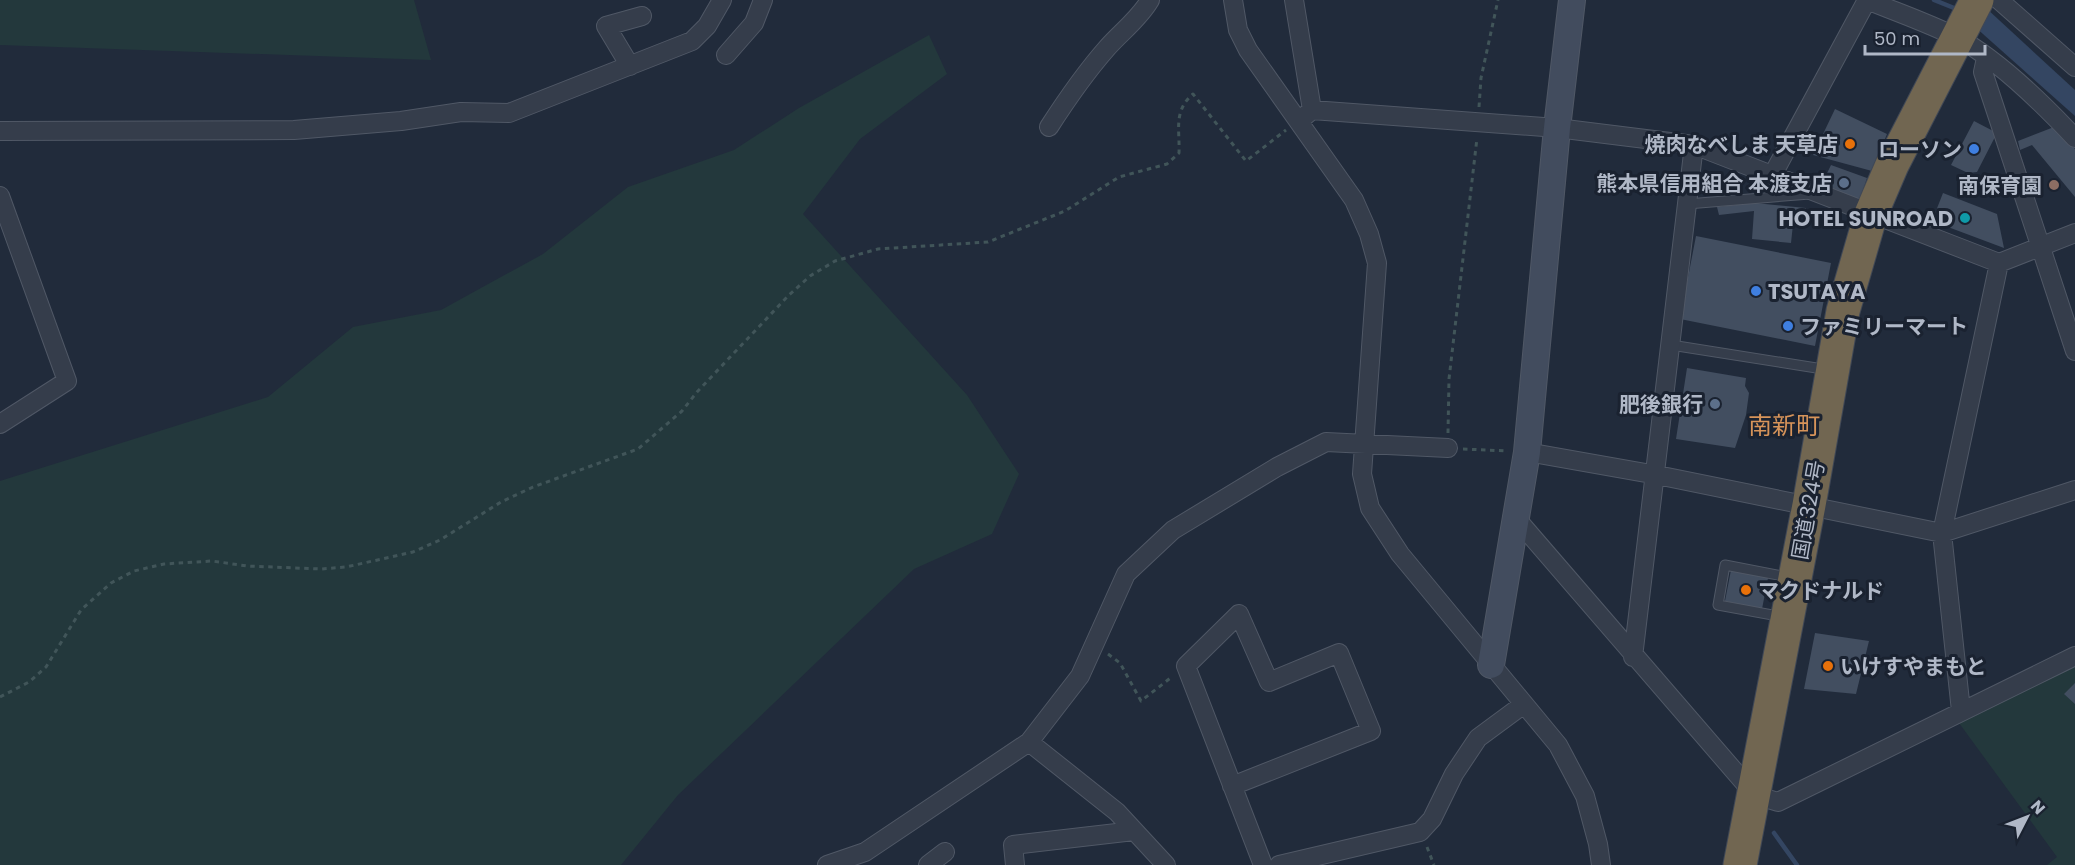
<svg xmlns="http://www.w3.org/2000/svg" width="2075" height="865" font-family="Poppins,'Noto Sans JP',sans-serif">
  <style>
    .green { fill: #23383c }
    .water { fill: #344662 }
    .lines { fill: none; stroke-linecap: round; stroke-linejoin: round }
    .stream { stroke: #344662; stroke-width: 4.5 }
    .building { fill: #424e60 }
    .lane-casing { stroke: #505866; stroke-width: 11 }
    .street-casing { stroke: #505866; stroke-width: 20 }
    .secondary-casing { stroke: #505866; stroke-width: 28 }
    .highway-casing { stroke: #404856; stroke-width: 35 }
    .path { stroke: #415559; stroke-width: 3; stroke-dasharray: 4.5 4.5; stroke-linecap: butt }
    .lane { stroke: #353d4b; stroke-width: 9 }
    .street { stroke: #353d4b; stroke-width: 18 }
    .secondary { stroke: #424c5e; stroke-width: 26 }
    .highway { stroke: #716651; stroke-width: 33 }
    .food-dot { fill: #e8710a; stroke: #1a2230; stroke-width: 2 }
    .shop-dot { fill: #3f7fe0; stroke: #1a2230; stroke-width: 2 }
    .service-dot { fill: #5c6f8a; stroke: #1a2230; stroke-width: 2 }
    .education-dot { fill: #8d6e63; stroke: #1a2230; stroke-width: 2 }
    .culture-dot { fill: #0f9aa8; stroke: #1a2230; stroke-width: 2 }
    .labels { text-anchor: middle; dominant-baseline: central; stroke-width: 6; stroke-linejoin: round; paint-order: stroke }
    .poi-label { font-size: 21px; font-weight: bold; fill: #b0b8c7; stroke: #1a2230; text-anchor: end }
    .street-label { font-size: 21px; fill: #b0b8c7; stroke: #1a2230 }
    .quarter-label { font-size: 24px; fill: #d7945a; stroke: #1a2230 }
  </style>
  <rect width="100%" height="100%" fill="#212b3b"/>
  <path class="green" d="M0,0H414L431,60L0,45Z
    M929,35L947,74L860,139L803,214L967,395L1019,474L992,534L914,569L678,795L621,865H0V481L268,397L353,327L441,310L543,254L628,187L734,150L799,108Z
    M2075,666V865H2047L2057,857L1959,723Z"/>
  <path class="water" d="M1986,8L2075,90V116L1974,26Z"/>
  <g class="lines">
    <path class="stream" d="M1934,0L1959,10
      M1774,833L1797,865"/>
  </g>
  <path class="building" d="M1835,109L1887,134L1872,171L1813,155Z
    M1974,121L1997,133L1977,172L1968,173L1951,165Z
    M2054,127L2075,149V197L2032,145L2020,150L2018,141Z
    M1831,165L1867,178L1859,202L1820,188Z
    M1943,193L1997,214L2004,248L1932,221Z
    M1755,203L1806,208L1805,216L1794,215L1791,243L1752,239L1754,211L1719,215L1717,207Z
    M1696,236L1831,263L1815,346L1680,319Z
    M1687,368L1746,378L1745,386L1749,393L1746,415L1735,448L1676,439Z
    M1731,570L1768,578L1762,609L1725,601Z
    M1815,633L1869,641L1856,694L1804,689Z
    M2075,683V704L2064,694Z"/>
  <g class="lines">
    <defs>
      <path id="lane" d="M1687,204L1810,194
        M1671,345L1829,370
        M1783,617L1718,605L1725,565L1788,577"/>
      <path id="street" d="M1233,0L1238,30L1248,50L1354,200L1369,234L1377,263L1362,474L1370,508L1400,554L1558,745L1585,796L1598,844L1601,865
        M1294,0L1312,110
        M1999,0L2075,67
        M726,55L754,23L763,0
        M1986,58L1983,72L2075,351
        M630,66L606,26L642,16
        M1300,120L1312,110L1557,128L1694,145L1999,263L2075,233
        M1049,127C1067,99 1085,73 1107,48C1121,32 1139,19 1150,0
        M0,131L294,130L401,121L461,112L509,113L692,41L707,26L722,0
        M1772,176L1867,0C1896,12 1928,23 1956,37C1996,58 2044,105 2075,138
        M0,196L67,381L0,424
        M1527,452L1657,475L1942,533L2075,490
        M1515,517L1755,795L1778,802L2075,656
        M1633,657L1694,145
        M1961,711L1942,533L1999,263
        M1029,742L1117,812L1166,865
        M1232,786L1371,731L1339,653L1269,682L1239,614L1186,666L1263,865
        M827,865L865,852L1029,742L1080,676L1126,574L1173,530L1277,467L1326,442L1448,448
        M928,865L945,852
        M1015,865L1013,845L1134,831
        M1279,865L1420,832L1432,819L1454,774L1478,738L1524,704"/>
      <path id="secondary" d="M1491,665L1527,452L1557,128L1572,0"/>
      <path id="highway" d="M1740,865L1809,505L1843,311L1871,214L1892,165L1977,0"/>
    </defs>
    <use href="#lane" class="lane-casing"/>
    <use href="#street" class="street-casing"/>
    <use href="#secondary" class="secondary-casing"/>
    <use href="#highway" class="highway-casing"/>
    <path class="path" d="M1479,107L1481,78L1498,0
      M1448,433L1449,379L1477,138
      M1463,449L1508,451
      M1108,654L1120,663L1141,701L1173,676
      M0,697L29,682L46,667L81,610L111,583L134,571L164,564L212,561L247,566L321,569L346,567L413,552L440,540L501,502L533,487L638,449L682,411L697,392L789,295L810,276L835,261L878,249L988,242L1065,211L1119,177L1167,164L1179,153C1180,130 1173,111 1193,94L1246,161L1286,130
      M1427,847L1434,865"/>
    <use href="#lane" class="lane"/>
    <use href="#street" class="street"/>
    <use href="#secondary" class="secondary"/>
    <use href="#highway" class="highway"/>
  </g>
  <g class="food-dot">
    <circle cx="1850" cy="144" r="6"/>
    <circle cx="1746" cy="590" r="6"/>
    <circle cx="1828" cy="666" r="6"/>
  </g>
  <g class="shop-dot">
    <circle cx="1974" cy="149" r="6"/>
    <circle cx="1756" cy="291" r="6"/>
    <circle cx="1788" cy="326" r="6"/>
  </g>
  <g class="service-dot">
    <circle cx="1844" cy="183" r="6"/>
    <circle cx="1715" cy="404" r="6"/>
  </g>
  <circle class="education-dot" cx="2054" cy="185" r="6"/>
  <circle class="culture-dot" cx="1965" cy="218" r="6"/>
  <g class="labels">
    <g class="poi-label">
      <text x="1838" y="144">焼肉なべしま 天草店</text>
      <text x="1962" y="149">ローソン</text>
      <text x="1832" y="183">熊本県信用組合 本渡支店</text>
      <text x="2042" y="185">南保育園</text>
      <text x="1953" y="218">HOTEL SUNROAD</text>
      <text x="1768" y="291" text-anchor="start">TSUTAYA</text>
      <text x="1800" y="326" text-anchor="start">ファミリーマート</text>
      <text x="1703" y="404">肥後銀行</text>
      <text x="1758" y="590" text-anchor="start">マクドナルド</text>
      <text x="1840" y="666" text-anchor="start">いけすやまもと</text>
    </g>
    <g class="street-label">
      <text transform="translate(1808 510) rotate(-80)">国道324号</text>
    </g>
    <g class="quarter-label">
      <text x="1784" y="425">南新町</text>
    </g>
  </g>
  <g transform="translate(2027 817) rotate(48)" stroke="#1a2230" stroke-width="4.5" paint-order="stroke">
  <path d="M0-4.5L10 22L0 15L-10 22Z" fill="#b0b8c7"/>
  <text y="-9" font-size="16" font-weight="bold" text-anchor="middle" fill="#b0b8c7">N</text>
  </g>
  <path d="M1865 45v9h120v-9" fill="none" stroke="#b0b8c7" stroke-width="3"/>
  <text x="1874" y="45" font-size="18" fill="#b0b8c7" stroke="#1a2230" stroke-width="4.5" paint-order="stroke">50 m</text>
</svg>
